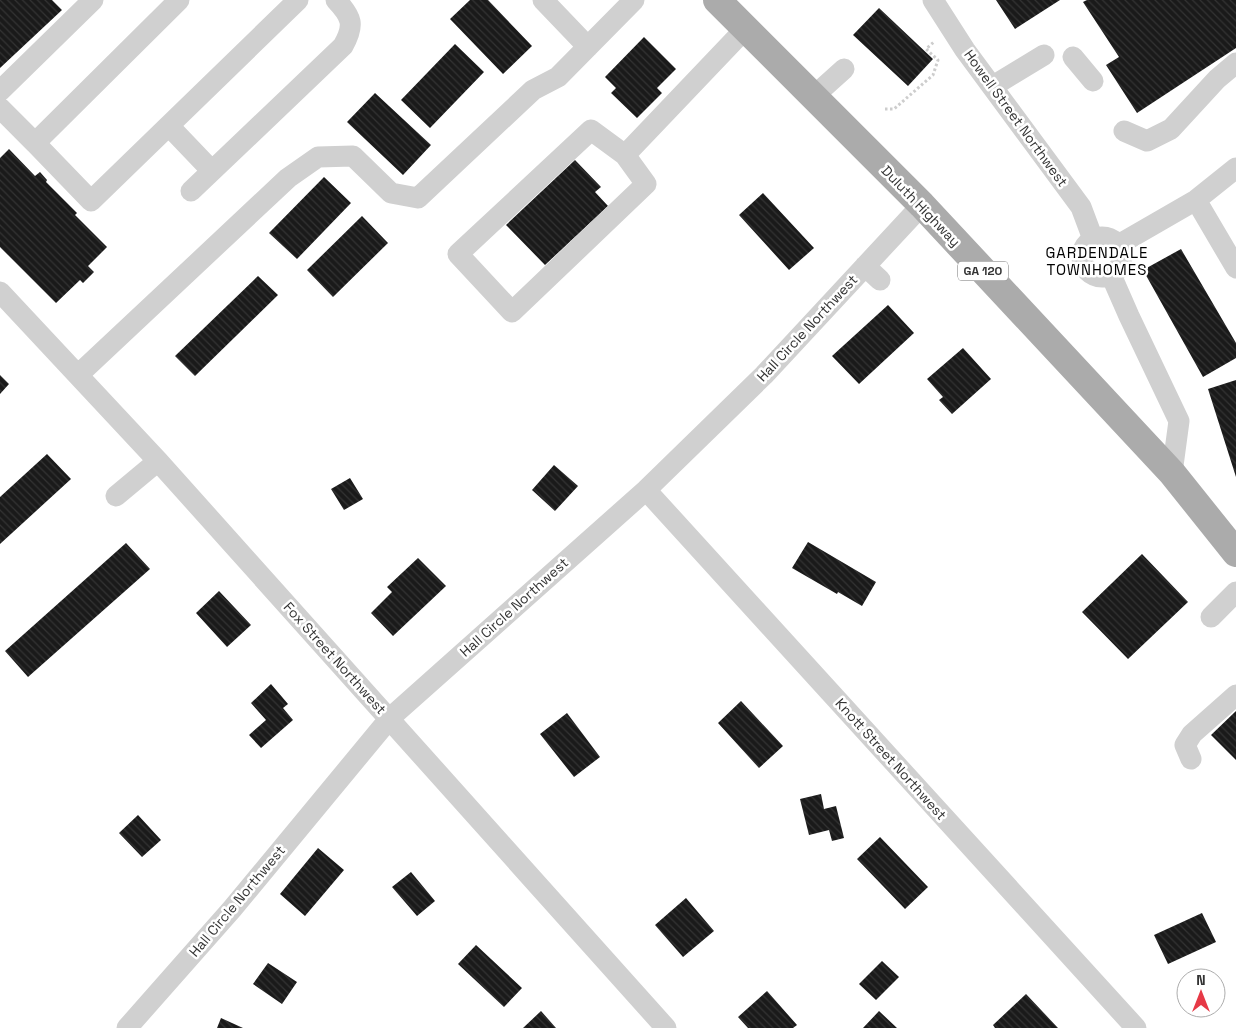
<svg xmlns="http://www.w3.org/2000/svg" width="1236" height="1028" font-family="'Space Grotesk',sans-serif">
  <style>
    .building { fill: url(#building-back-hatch) }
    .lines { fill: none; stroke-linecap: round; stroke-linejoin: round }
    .path { stroke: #cdcdcd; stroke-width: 3; stroke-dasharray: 2.5 2.5; stroke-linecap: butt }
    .minor { stroke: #d0d0d0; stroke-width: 21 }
    .major { stroke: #ababab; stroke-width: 28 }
    .labels { text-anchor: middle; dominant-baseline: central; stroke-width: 5; stroke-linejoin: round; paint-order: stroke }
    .shield { fill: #fff; stroke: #707070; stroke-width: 1 }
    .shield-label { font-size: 12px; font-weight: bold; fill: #333 }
    .street-label { font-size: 14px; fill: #333; stroke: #fff }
    .neighbourhood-label { font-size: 15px; letter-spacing: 1px; fill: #000; stroke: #fff }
  </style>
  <defs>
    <pattern id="building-back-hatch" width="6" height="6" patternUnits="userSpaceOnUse" patternTransform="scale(1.25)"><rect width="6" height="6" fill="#1a1a1a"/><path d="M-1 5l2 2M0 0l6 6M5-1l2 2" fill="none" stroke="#333"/></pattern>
  </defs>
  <rect width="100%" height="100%" fill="#fff"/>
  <path class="building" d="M0,0H52L62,10L0,68Z
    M470,0H488L532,46L503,74L450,19Z
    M996,0H1060L1015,29Z
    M1087,0H1236V48L1137,113L1106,65L1119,57L1083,2Z
    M879,8L933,59L908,86L853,35Z
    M644,37L676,69L657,88L662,93L637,118L611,93L616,88L605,77Z
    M455,44L484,72L430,128L401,100Z
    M375,93L431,145L403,175L347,122Z
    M9,149L35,176L40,172L47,180L46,182L77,213L75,215L107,247L88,266L94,272L83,283L80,280L56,303L0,247V158Z
    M575,160L601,187L595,192L608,206L545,265L506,225Z
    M324,177L351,203L297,259L269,233Z
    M763,193L814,248L789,270L739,215Z
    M362,216L388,243L333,297L307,270Z
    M1181,249L1236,343V358L1203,377L1143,270Z
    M258,276L278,295L195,376L175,356Z
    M888,305L914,333L859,384L832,356Z
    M963,348L991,379L952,414L939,400L943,397L927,379Z
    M0,375L9,384L0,394Z
    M1236,380V477L1208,389Z
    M47,454L71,479L0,544V497Z
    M554,465L578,486L555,511L532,490Z
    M350,478L363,499L344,510L331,489Z
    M808,542L876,582L862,606L838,592L837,594L792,568Z
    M126,543L150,569L28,677L5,651Z
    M1142,554L1188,602L1128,659L1082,612Z
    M418,558L446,586L393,636L371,613L392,592L387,587Z
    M219,591L251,625L227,647L196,613Z
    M271,684L288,704L283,708L293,720L261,748L249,735L266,720L251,703Z
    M741,701L783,746L759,768L718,723Z
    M1236,711V760L1211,735Z
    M567,713L600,757L574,777L540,734Z
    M821,794L824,809L836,806L844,838L832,841L829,830L809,835L800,799Z
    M138,815L161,840L142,857L119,833Z
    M880,837L928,887L905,909L857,859Z
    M318,848L344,870L305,916L280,894Z
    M411,872L435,901L417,916L392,887Z
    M686,898L714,931L683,957L655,925Z
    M1202,913L1216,942L1168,964L1154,935Z
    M476,945L522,988L504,1007L458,964Z
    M882,961L899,977L876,1000L859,984Z
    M268,963L297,982L282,1004L253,984Z
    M767,991L797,1025L793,1028H748L738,1017Z
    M1026,994L1058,1028H995L993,1025Z
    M541,1011L556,1028H523Z
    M879,1011L897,1028H863Z
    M221,1018L243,1028H217Z"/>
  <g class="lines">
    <path class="path" d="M885,109H894L933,75L938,60L926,49L935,41"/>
    <path class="minor" d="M543,0L588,47
      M933,0L965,50L1081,207L1093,239
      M1073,57L1093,81
      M993,86L1044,55
      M0,91L93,0
      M814,96L844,69
      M0,108L35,143L179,0
      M169,126L212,171
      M1124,131L1147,141L1171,129L1217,79L1236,63
      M35,143L91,201L298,0
      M625,155L646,184L512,312L458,254L591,130L625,155L746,28
      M191,191L343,46C355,25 352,17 336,0
      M1196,200L1236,268
      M1082 257a20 20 0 1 1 40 0a20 20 0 1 1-40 0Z
      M1118,245L1196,200L1236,168
      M865,266L880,280
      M1111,275L1129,316L1179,421L1172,473
      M0,292L158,461L666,1028
      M78,375L288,178L318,157L353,156L391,193L418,198L533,90L558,77L634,0
      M646,490L1136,1028
      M116,496L158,461
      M1211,617L1236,592
      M1191,759L1185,745L1192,734L1236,695
      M127,1028L232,909L390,718L646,490L764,375L922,205"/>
    <path class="major" d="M717,0L922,205L1172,473L1236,553"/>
  </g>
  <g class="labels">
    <rect class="shield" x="958" y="261.5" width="50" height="19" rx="4"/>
    <g class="shield-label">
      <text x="983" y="271">GA 120</text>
    </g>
    <g class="street-label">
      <text transform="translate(1016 118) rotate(54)">Howell Street Northwest</text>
      <text transform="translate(921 206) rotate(46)">Duluth Highway</text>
      <text transform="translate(807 328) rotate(-47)">Hall Circle Northwest</text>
      <text transform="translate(514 607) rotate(-42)">Hall Circle Northwest</text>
      <text transform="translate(335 658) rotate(48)">Fox Street Northwest</text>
      <text transform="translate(891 759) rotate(48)">Knott Street Northwest</text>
      <text transform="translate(237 901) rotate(-50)">Hall Circle Northwest</text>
    </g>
    <g class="neighbourhood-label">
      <text x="1097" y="252">GARDENDALE<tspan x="1097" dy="17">TOWNHOMES</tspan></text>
    </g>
  </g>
  <g transform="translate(1201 993)"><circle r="24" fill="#ffffff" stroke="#adadad"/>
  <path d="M0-4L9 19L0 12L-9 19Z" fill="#e63946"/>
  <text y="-8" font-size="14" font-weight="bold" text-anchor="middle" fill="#333333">N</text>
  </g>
</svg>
